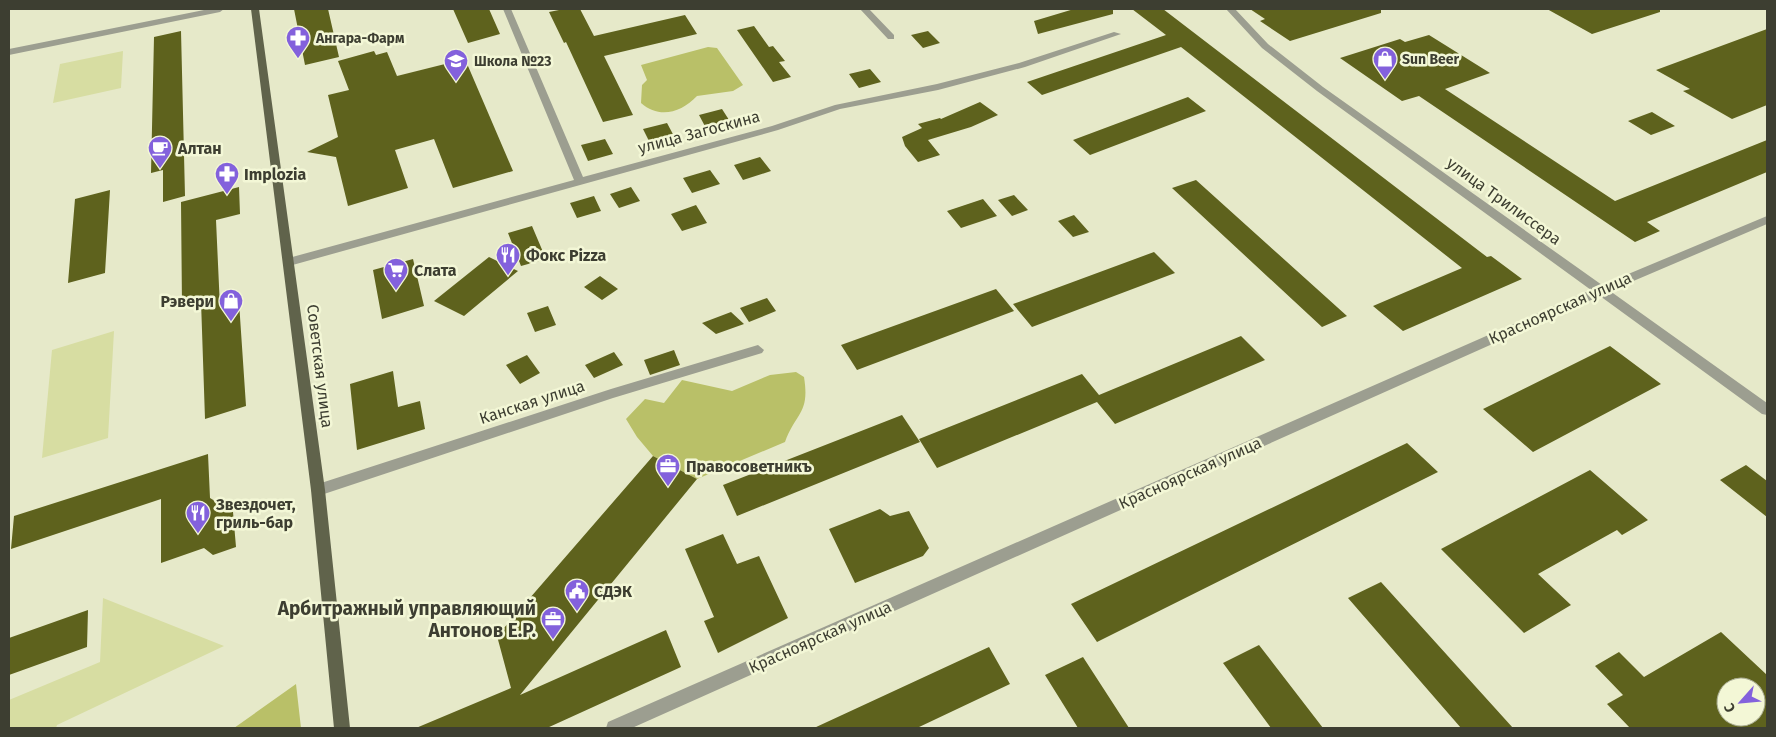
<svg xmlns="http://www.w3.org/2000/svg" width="1776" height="737" font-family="'Fira Sans',sans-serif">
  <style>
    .green { fill: #d7dda2 }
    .forest { fill: #b9c068 }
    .building { fill: #5e621d; fill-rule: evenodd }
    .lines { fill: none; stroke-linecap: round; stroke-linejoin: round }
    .minor { fill: #9c9e90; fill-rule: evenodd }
    .major { fill: #60634b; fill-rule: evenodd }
    .labels { text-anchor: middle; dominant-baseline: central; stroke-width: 5; stroke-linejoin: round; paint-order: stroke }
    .far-poi-label { font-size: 14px; font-weight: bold; fill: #3d3e31; stroke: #f3f7d6; text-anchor: start }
    .street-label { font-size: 16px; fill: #3d3e31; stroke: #f3f7d6 }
    .poi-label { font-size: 16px; font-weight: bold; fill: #3d3e31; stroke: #f3f7d6; text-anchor: start }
    .near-poi-label { font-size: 19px; font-weight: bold; fill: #3d3e31; stroke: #f3f7d6; text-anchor: end }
  </style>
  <rect width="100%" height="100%" fill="#e6e9c9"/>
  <path class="green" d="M123,51L121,88L53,103L60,64Z
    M114,331L108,438L42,458L52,350Z
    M103,598L224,646L57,725L56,728H9V700L100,662Z"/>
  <path class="forest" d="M708,47L717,48L743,85L733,91L697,96C681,113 659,119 641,103L642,85L647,80L641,65Z
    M796,372L804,377C810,414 796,412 785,442L697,479L653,456L637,437L626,419L645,399L664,403L682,380L732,391L770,375Z
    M296,684L301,728H234Z"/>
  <path class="building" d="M294,9H328L339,57L305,65Z
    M453,9H489L500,34L468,43Z
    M564,9H580L594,36L685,15L697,34L604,56L633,115L603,122L566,42L564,43L549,12Z
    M1074,9H1113V14L1038,34L1034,21Z
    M1132,9H1163L1487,257L1491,256L1522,279L1403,331L1373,306L1462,268L1181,47L1042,95L1027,82L1166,35Z
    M1250,9H1381V13L1290,41L1260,21L1265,19Z
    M1547,9H1660V12L1592,34Z
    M754,26L769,47L773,46L785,61L779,62L791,77L773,82L737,30Z
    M1767,29V105L1732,119L1683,91L1690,89L1656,70Z
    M181,31L185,196L163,202V170L151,173L154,37Z
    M928,31L940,43L923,48L911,35Z
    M1429,35L1490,73L1445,89L1615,201L1767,140V172L1647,222L1660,231L1635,242L1419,96L1402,101L1340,58L1400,39L1405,42Z
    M374,51L376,55L387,52L397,76L465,59L513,171L453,188L434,139L395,150L408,188L348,206L336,157L307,152L338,137L328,95L349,90L338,61Z
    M870,69L881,82L859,88L849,74Z
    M1188,97L1206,111L1090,155L1073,140Z
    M980,102L998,115L971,127L928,140L940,155L918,162L905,146L902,137L922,128L918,124L940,118L941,119Z
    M722,109L731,123L707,130L699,115Z
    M1652,112L1675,126L1651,135L1628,121Z
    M667,123L675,138L651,145L643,129Z
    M605,139L613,154L588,161L581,145Z
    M760,157L771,171L743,180L734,165Z
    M710,170L720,184L692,193L683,178Z
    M1196,180L1347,316L1322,327L1172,188Z
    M239,187L240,214L216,220L220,308L239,302L246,406L205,419L201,301L182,306L181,202Z
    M631,187L640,201L619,208L610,194Z
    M110,190L105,273L68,283L75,199Z
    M1014,195L1028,210L1012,216L998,200Z
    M594,196L601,211L577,218L570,203Z
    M983,199L997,216L961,228L947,211Z
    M696,205L707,223L682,231L671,214Z
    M1074,215L1089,232L1073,237L1058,221Z
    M532,226L546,259L521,266L508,233Z
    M1154,252L1175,273L1032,327L1013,304Z
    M489,257L518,271L464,316L434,301Z
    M413,259L424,306L382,319L373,270Z
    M600,276L618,289L602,300L584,287Z
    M996,289L1014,311L857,370L841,345Z
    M767,298L776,311L749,322L740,308Z
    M548,306L556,325L535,332L527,313Z
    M731,312L744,324L716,334L702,323Z
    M1241,336L1265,360L1115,424L1097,402L937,468L919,439L1082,374L1099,395Z
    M1610,346L1661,384L1533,452L1483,409Z
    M674,350L680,365L650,375L644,360Z
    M614,352L623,365L594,378L585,365Z
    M527,355L540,373L520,384L506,365Z
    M393,371L398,407L420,401L425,429L357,450L350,384Z
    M902,415L920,442L737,516L723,485Z
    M1407,443L1438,472L1097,642L1071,604Z
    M208,454L210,498L233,512L236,547L213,555L204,548L161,563V499L11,549L14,516Z
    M653,456L697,479L520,695L666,630L681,667L547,728H416L511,688L497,636Z
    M1746,465L1767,481V517L1720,480Z
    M1590,470L1648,520L1622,535L1617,530L1538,574L1571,605L1524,633L1441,549Z
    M880,509L890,516L909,511L929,548L923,556L855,583L829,529Z
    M723,534L737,564L759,556L788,618L718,653L704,621L714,617L685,549Z
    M1381,582L1513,728H1461L1348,598Z
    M88,610L87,647L9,675V638Z
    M1721,632L1767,675V728H1630L1607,704L1623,695L1595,666L1619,652L1644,677ZM1726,687H1756V717H1726Z
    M1259,645L1323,728H1271L1223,663Z
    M989,647L1010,684L917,728H814Z
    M1083,657L1129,728H1078L1045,675Z"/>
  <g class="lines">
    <path class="minor" d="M209,9H224L220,12L9,55V49Z
      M503,9H511L583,177L772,126L835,105L937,84L1019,63L1114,32L1121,34L1025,67L938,90L840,109L778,130L289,266L285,265L283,262L285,259L574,180Z
      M860,9H869L894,35V39H888Z
      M1226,9H1235L1268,44L1323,87L1602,285L1767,216V224L1610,291L1767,403V415L1762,414L1600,296L632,728H606L608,722L1591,290L1317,91L1262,48Z
      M758,345L764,350L762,353L613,398L318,496L313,494L311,490L313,486L318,484L611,389Z"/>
    <path class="major" d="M251,9H259L325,490L350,728H334L311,490Z"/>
  </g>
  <defs>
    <symbol id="pharmacy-pin" viewBox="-11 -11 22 30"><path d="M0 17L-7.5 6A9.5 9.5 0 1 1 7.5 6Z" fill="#8361dc" stroke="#f3f7d6"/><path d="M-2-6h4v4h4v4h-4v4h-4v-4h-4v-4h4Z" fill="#fff"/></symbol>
    <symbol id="shop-pin" viewBox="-11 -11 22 30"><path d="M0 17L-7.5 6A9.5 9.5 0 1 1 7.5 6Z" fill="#8361dc" stroke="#f3f7d6"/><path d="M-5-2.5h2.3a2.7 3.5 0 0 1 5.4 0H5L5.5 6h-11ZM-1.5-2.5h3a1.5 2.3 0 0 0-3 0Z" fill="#fff"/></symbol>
    <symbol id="school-pin" viewBox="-11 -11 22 30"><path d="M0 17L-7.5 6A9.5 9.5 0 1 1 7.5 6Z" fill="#8361dc" stroke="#f3f7d6"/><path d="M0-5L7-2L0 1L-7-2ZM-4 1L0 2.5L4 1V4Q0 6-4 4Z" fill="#fff"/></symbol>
    <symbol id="cafe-pin" viewBox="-11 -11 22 30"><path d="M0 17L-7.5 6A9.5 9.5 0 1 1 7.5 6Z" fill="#8361dc" stroke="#f3f7d6"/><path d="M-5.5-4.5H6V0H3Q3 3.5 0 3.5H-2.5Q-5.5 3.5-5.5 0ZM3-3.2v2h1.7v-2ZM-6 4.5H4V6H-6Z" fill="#fff"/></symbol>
    <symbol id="restaurant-pin" viewBox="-11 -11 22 30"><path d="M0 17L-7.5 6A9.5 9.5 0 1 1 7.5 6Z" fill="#8361dc" stroke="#f3f7d6"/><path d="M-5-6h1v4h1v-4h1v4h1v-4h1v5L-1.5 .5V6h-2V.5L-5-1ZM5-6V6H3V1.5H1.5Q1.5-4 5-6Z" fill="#fff"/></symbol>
    <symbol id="supermarket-pin" viewBox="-11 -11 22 30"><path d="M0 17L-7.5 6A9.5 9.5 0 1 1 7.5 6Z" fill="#8361dc" stroke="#f3f7d6"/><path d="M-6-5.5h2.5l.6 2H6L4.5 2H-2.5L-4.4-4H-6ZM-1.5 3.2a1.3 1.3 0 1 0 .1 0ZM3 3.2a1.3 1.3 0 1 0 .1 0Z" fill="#fff"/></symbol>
    <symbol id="office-pin" viewBox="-11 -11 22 30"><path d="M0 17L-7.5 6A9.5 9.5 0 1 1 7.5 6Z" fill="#8361dc" stroke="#f3f7d6"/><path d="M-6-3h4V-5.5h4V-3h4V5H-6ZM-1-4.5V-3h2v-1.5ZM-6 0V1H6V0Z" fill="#fff"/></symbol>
    <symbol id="civic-pin" viewBox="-11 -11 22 30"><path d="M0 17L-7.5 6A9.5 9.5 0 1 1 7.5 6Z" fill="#8361dc" stroke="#f3f7d6"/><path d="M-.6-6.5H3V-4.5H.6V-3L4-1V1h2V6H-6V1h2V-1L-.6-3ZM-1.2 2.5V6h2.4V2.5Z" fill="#fff"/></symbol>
  </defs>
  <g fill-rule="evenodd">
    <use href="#pharmacy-pin" x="284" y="24" width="28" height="38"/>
    <use href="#shop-pin" x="1371" y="45" width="28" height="38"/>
    <use href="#school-pin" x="442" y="47" width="28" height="38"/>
    <use href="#cafe-pin" x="146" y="134" width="28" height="38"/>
    <use href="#pharmacy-pin" x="213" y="160" width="28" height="38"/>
    <use href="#restaurant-pin" x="494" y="241" width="28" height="38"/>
    <use href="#supermarket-pin" x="382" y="256" width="28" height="38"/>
    <use href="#shop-pin" x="217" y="287" width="28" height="38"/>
    <use href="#office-pin" x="654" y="452" width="28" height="38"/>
    <use href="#restaurant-pin" x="184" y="499" width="28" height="38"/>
    <use href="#civic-pin" x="563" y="577" width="28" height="38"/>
    <use href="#office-pin" x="539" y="605" width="28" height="38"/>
  </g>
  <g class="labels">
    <g class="far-poi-label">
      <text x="316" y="38">Ангара-Фарм</text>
      <text x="1402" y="59">Sun Beer</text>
      <text x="474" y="61">Школа №23</text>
    </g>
    <g class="street-label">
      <text transform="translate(699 132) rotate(-15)">улица Загоскина</text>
      <text transform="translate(1504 201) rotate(36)">улица Трилиссера</text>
      <text transform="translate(1560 308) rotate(-24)">Красноярская улица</text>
      <text transform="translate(320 366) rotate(83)">Советская улица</text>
      <text transform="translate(532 402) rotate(-18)">Канская улица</text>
      <text transform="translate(1190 473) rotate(-24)">Красноярская улица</text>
      <text transform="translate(820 637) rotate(-24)">Красноярская улица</text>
    </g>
    <g class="poi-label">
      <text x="178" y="148">Алтан</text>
      <text x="244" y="174">Implozia</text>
      <text x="526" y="255">Фокс Pizza</text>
      <text x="414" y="270">Слата</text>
      <text x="214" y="301" text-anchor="end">Рэвери</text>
      <text x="686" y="466">Правосоветникъ</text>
      <text x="216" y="504">Звездочет,<tspan x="216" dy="18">гриль-бар</tspan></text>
      <text x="594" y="591">СДЭК</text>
    </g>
    <g class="near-poi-label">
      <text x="536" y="608">Арбитражный управляющий<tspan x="536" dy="22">Антонов Е.Р.</tspan></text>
    </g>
  </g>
  <rect width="1776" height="737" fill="none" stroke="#3d3e31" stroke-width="20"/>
  <g transform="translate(1741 702) rotate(243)"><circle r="24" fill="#f3f7d6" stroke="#aaad94"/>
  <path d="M0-4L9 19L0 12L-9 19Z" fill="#8361dc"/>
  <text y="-8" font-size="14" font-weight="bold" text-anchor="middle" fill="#3d3e31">С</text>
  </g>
</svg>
